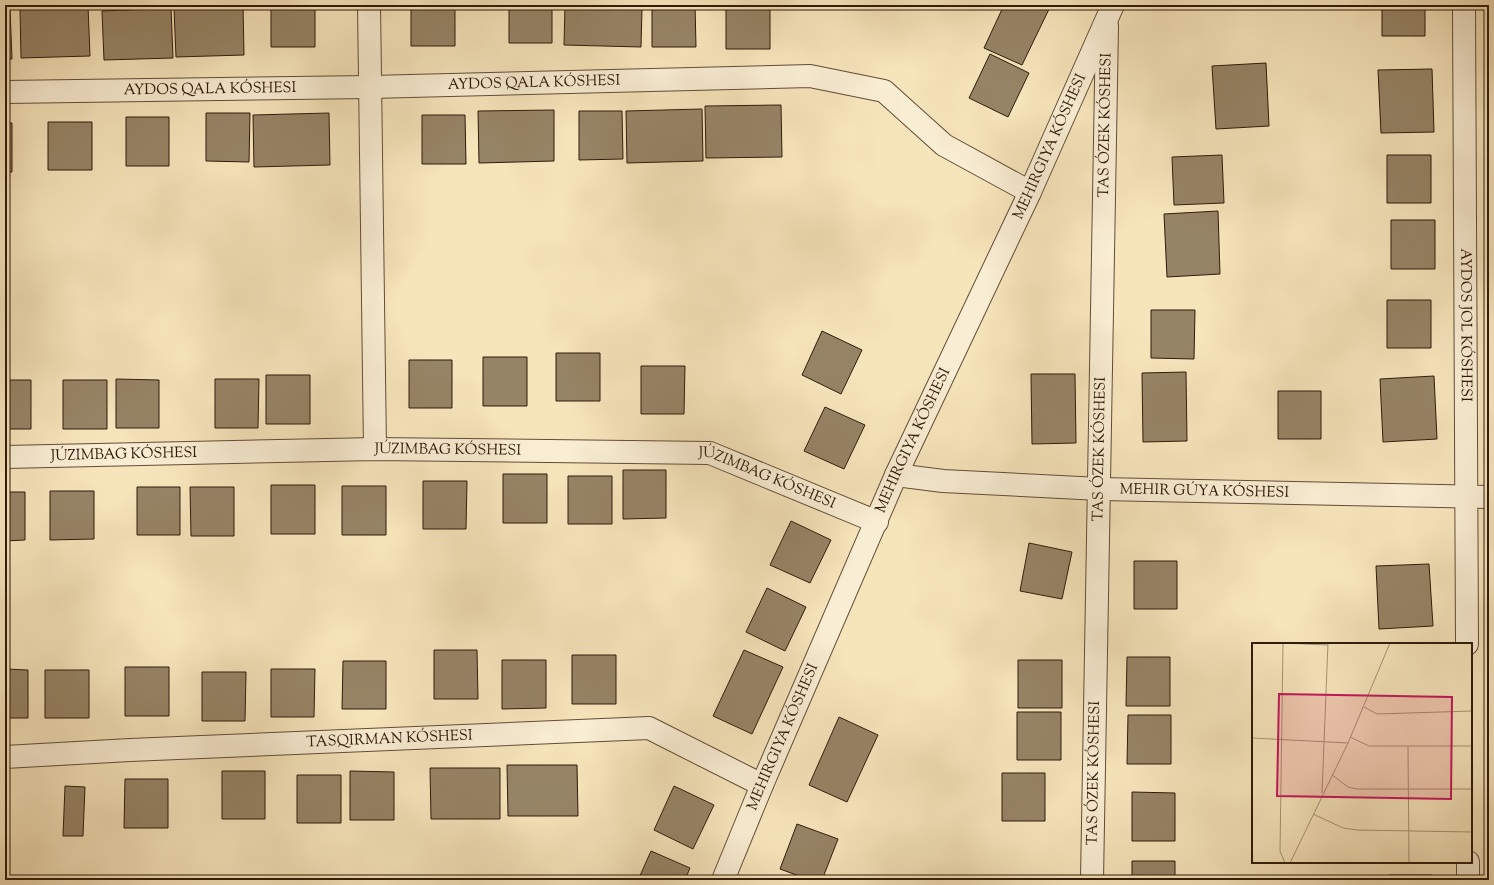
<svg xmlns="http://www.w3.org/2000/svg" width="1494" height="885" font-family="'Sorts Mill Goudy',serif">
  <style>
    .building { fill: #968466; stroke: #2f1b0a }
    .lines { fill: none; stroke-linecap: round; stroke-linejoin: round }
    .minor-casing { stroke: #614d36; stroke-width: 24 }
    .minor { stroke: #f9edd3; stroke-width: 22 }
    .labels { text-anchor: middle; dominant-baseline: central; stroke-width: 3; stroke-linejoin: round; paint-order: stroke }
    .street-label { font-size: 15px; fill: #2f1b0a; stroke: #f9edd3 }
    .inset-road { fill: none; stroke: #a69474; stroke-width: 1 }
    .view { fill: #c2185b; fill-opacity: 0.15; stroke: #c2185b; stroke-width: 2 }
    .inset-edge { fill: none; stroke: #2f1b0a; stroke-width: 2 }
  </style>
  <rect width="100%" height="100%" fill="#f6e4bb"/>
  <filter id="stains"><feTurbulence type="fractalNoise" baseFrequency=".005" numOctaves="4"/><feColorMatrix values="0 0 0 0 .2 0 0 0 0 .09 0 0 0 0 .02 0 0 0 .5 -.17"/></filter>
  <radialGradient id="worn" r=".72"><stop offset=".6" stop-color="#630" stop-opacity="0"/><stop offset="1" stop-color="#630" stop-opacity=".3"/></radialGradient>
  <path class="building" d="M243,5L244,55L176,57L174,8Z
    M271,5H315V47H271Z
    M411,5H455V46H411Z
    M509,5H552V43H509Z
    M652,5H695L696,47H652Z
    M726,5H770V49H726Z
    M1004,5H1051L1022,65L984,48Z
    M1382,5H1425V36H1382Z
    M88,6L90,56L21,58L20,9Z
    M565,6L642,8L641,47L564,45Z
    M171,8L173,58L104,60L102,11Z
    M5,9H10L12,59H5Z
    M990,54L1029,73L1008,117L969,98Z
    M1266,63L1269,126L1216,129L1212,66Z
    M1432,69L1434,132L1381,133L1378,70Z
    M781,105L782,157L706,158L705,106Z
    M702,109L703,161L627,163L626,111Z
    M554,110V161L479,163L478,111Z
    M579,111H622L623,159L579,160Z
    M206,113H250L249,162L206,161Z
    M329,113L330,165L254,167L253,115Z
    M422,115H465L466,164H422Z
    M126,117H169V166H126Z
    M48,122H92V170H48Z
    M5,123H12V172H5Z
    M1222,155L1224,203L1174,205L1172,157Z
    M1387,155H1431V203H1387Z
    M1218,211L1220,274L1167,277L1164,214Z
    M1391,220H1435V269H1391Z
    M1387,300H1431V348H1387Z
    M1151,310H1195L1194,359L1151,358Z
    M822,331L862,350L841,394L802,375Z
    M556,353H600V401H556Z
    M483,357H527V406H483Z
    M409,360H452V408H409Z
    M641,366H685L684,414H641Z
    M1186,372L1187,441L1143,442L1142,373Z
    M1031,374H1075L1076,443L1032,444Z
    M266,375H310V424H266Z
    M1434,376L1437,439L1383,442L1380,379Z
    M116,379L159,380V428H116Z
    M215,379H259L258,428H215Z
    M5,380H31V429H5Z
    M63,380H107V429H63Z
    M1278,391H1321V439H1278Z
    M825,407L865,425L844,469L804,451Z
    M623,470H666V518L623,519Z
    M503,474H547V523H503Z
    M568,476H612V524H568Z
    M423,481H467L466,529H423Z
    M271,485H315V534H271Z
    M342,486H386V535H342Z
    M137,487H180V535H137Z
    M190,487H234V536H191Z
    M50,491H94V539L50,540Z
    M5,492H25V540L5,541Z
    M791,521L831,540L810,583L770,565Z
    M1029,543L1072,552L1062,599L1020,591Z
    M1134,561H1177V609H1134Z
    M1429,564L1433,626L1379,629L1376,566Z
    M767,588L806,607L785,651L746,632Z
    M434,650H477L478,699H434Z
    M744,650L783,667L752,734L713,716Z
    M572,655H616V704H572Z
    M1127,657H1170V706H1126Z
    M502,660H546V708L502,709Z
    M1018,660H1062V708H1018Z
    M343,661H386V709H342Z
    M125,667H169V716H125Z
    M5,669L28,670V718H5Z
    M271,669H315L314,717H271Z
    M45,670H89V718H45Z
    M202,672H246L245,721H202Z
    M1017,712H1061V760H1017Z
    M1128,715H1171V764H1127Z
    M839,717L878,735L847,802L809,785Z
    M507,765H577L578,816H508Z
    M430,768H500V819H431Z
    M222,771H265V819H222Z
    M350,771L394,772V820H350Z
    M1002,773H1045V821H1002Z
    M297,775H341V823H297Z
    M125,779H168V828H124Z
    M65,786L85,787L83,836H63Z
    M674,786L714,805L693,849L654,830Z
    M1132,792L1175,793V841H1132Z
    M797,824L838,839L822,880H810L780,869Z
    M651,851L690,868L685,880H638Z
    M1132,861H1175V880H1132Z
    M1389,875H1432V880H1389Z"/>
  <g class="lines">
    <defs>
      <g id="minor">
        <path d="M369,5L375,449"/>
        <path id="s1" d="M1464,5L1467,644"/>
        <path id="s2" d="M5,92L370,87L810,76L884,91L944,145L1030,192"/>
        <path id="s3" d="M5,457L375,449L710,453L877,522"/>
        <path id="s4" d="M896,475L943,481L1100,489L1489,497"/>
        <path id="s5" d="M5,757L130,750L649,728L762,785"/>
        <path d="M1468,862V880"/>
        <path id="s6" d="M723,880L762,785L896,475L1030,192L1113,5"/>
        <path id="s7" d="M1092,880L1107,26"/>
      </g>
    </defs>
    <use href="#minor" class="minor-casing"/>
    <use href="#minor" class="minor"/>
  </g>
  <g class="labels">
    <g class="street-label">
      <text stroke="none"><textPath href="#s2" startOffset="529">AYDOS QALA KÓSHESI</textPath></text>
      <text stroke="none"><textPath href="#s2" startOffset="205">AYDOS QALA KÓSHESI</textPath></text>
      <text stroke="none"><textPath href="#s7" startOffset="755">TAS ÓZEK KÓSHESI</textPath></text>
      <text stroke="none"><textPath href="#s6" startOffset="803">MEHIRGIYA KÓSHESI</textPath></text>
      <text stroke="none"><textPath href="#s1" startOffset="320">AYDOS JOL KÓSHESI</textPath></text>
      <text stroke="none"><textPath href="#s6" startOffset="479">MEHIRGIYA KÓSHESI</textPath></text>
      <text stroke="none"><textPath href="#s7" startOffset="431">TAS ÓZEK KÓSHESI</textPath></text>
      <text stroke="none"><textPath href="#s3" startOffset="443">JÚZIMBAǴ KÓSHESI</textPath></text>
      <text stroke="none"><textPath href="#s3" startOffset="119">JÚZIMBAǴ KÓSHESI</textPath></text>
      <text stroke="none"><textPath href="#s3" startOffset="767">JÚZIMBAǴ KÓSHESI</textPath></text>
      <text stroke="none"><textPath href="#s4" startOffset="309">MEHIR GÚYА KÓSHESI</textPath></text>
      <text stroke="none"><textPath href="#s6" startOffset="155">MEHIRGIYA KÓSHESI</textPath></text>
      <text stroke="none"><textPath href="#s5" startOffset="385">TASQIRMAN KÓSHESI</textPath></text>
      <text stroke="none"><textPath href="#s7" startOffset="107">TAS ÓZEK KÓSHESI</textPath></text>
    </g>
  </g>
  <g transform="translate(1252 643)">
    <rect width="220" height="220" fill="#f6e4bb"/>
    <path class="inset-road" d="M29,0L76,2M31,0L28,208L33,220M112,64L125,71L220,68M98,94L117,103H220M0,95L96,100M156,104L157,220M80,132L96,144L105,146H220M70,150L76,0M61,171L91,185L105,187L220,189M38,220L96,100L138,0"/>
    <path class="view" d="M27,51L200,54L199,156L25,153Z"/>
    <rect width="220" height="220" class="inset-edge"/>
  </g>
  <rect width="1494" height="885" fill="none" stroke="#f6e4bb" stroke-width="20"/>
  <rect x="6" y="6" width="1482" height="873" fill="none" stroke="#2f1b0a" stroke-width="2"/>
  <rect x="10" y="10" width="1474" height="865" fill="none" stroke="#2f1b0a"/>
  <rect width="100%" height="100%" filter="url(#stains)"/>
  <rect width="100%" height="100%" fill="url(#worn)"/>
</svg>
